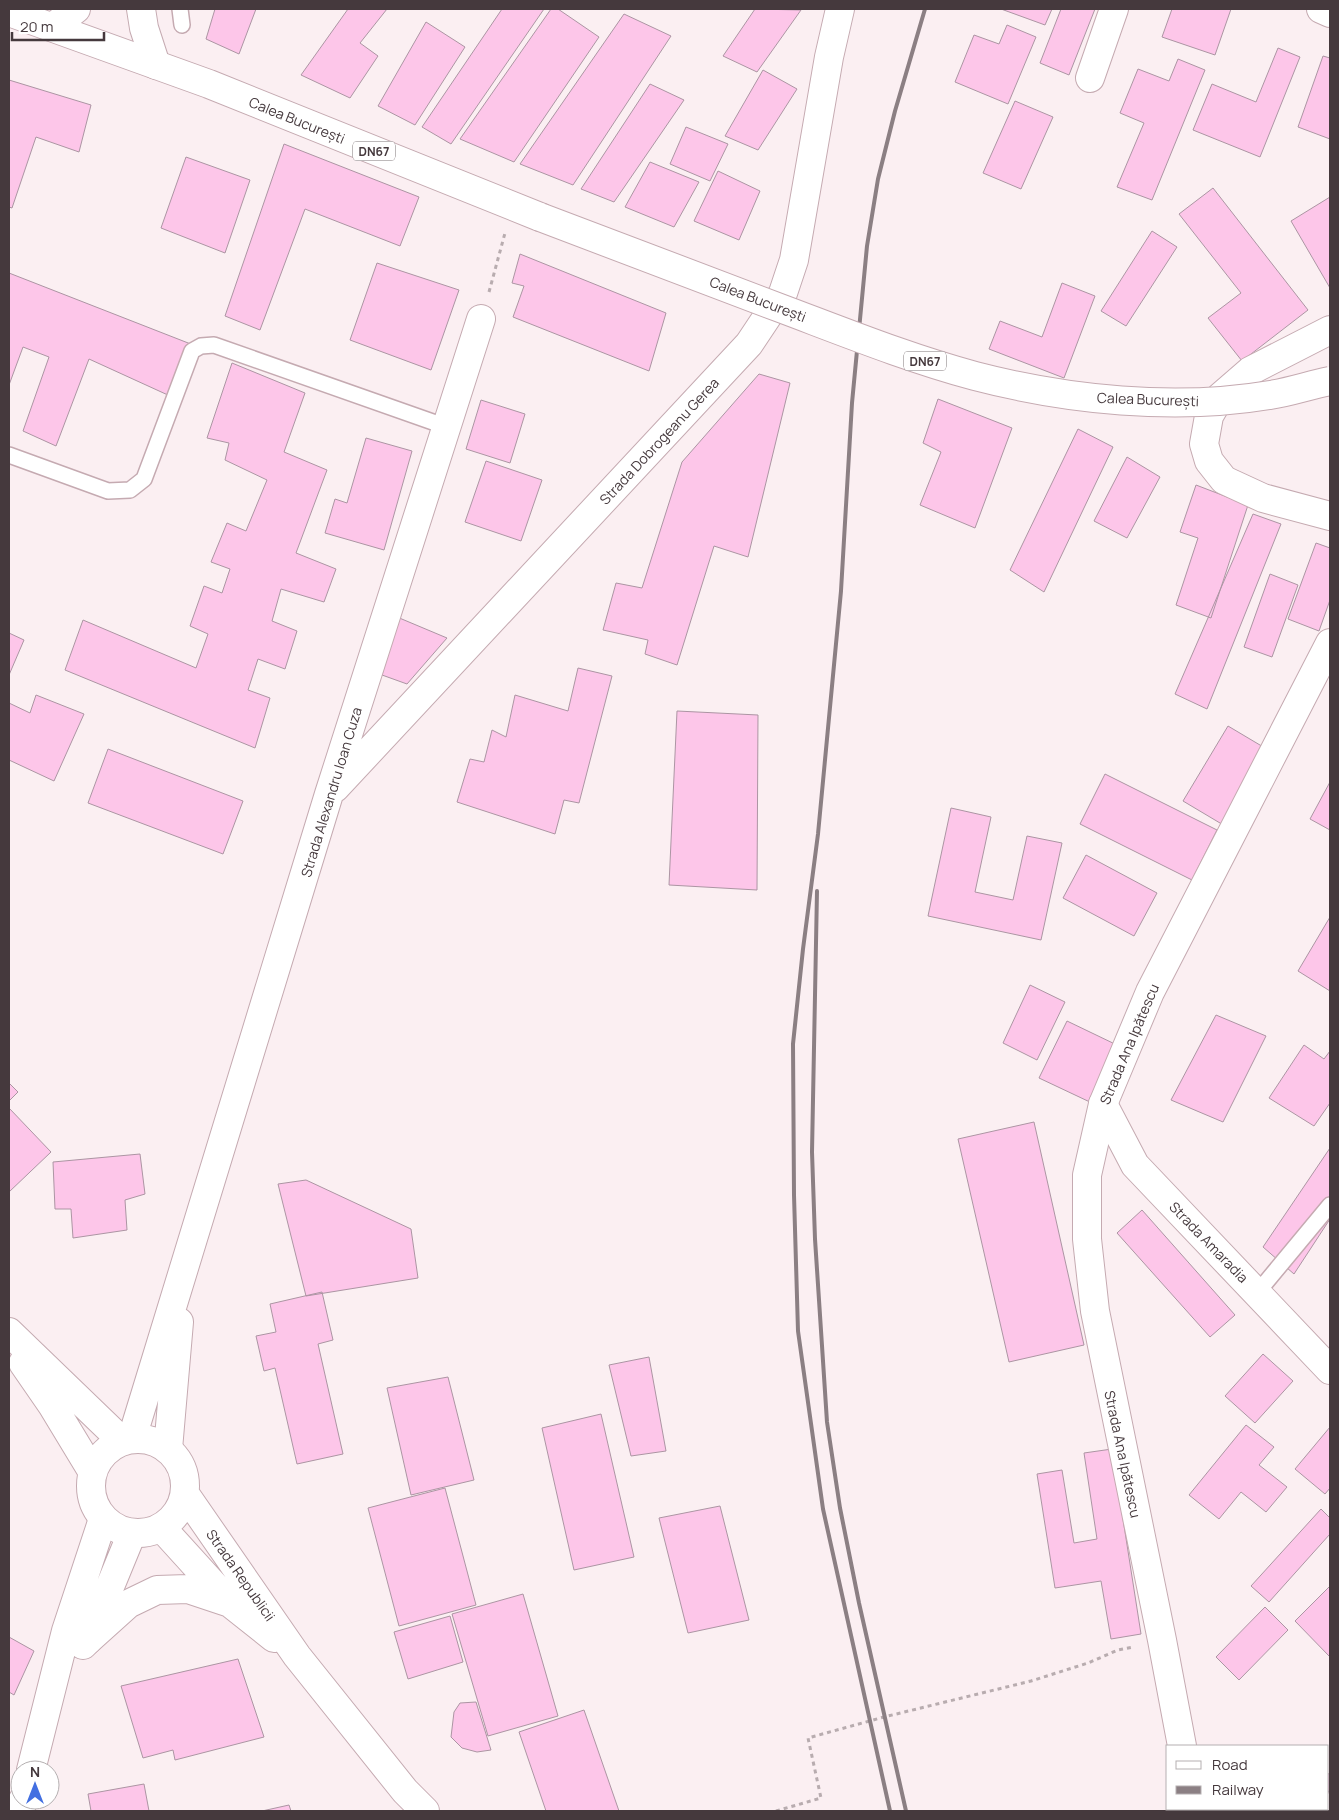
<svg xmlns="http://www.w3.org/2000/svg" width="1339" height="1820" font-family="Manrope,sans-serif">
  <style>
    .building { fill: #fdc6e9; stroke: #ac95a3 }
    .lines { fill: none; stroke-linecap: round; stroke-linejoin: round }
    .lane-casing { stroke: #c5aab1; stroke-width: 18 }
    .street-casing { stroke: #c5aab1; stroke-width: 30 }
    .secondary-casing { stroke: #c5aab1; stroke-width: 30 }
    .primary-casing { stroke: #c5aab1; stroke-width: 30 }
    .path { stroke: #b8acaf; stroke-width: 3; stroke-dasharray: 4 4; stroke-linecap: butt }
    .lane { stroke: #fff; stroke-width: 15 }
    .street { stroke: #fff; stroke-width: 28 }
    .secondary { stroke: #fff; stroke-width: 28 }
    .primary { stroke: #fff; stroke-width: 28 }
    .rail { stroke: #8b7f83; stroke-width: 4 }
    .primary-bridge-casing { stroke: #c5aab1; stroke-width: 30; stroke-linecap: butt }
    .primary-bridge { stroke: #fff; stroke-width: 28 }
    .labels { text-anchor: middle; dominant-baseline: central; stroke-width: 5; stroke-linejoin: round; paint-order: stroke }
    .shield { fill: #fff; stroke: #7d7477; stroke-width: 1 }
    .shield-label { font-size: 12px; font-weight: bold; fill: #45393d }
    .street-label { font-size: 14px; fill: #45393d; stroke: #fff }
  </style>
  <rect width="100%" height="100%" fill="#fbeff2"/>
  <path class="building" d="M215,9H256L239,54L206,39Z
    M348,9H387L360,43L378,56L350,98L301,75Z
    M502,9H544L451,144L422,127Z
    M551,9H558L599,37L514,162L460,139Z
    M755,9L801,10L757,72L723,56Z
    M1001,9H1052L1045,25Z
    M1061,9H1095L1069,75L1040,63Z
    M1172,9H1231L1215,55L1162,37Z
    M624,14L671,36L573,185L520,164Z
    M426,22L465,47L415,125L378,106Z
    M1007,25L1036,37L1008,104L955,82L974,35L999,44Z
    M1278,48L1300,57L1260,157L1193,130L1212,84L1256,102Z
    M1323,56L1330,58V139L1298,127Z
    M1178,59L1205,70L1152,200L1117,187L1144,123L1120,113L1138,69L1169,81Z
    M763,70L797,89L758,150L725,136Z
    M9,80L91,105L79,152L36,137L12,208L9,207Z
    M650,84L684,100L614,202L581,189Z
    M1015,101L1053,117L1021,189L983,173Z
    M686,127L728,144L710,181L670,164Z
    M284,144L419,197L400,246L305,209L260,330L225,316Z
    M186,157L250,180L225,253L161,228Z
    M650,162L699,182L674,227L625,207Z
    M718,171L760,191L739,240L694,221Z
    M1213,188L1308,310L1242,361L1208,318L1241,293L1179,214Z
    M1330,197V288L1291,221Z
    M1152,231L1177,247L1126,326L1101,311Z
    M520,254L666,313L649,371L513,317L524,286L512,283Z
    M377,263L459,290L431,370L350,340Z
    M9,273L201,348L181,401L89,359L56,446L23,431L49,357L23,347L9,385Z
    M1062,283L1095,296L1064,378L989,349L1000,321L1042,337Z
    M232,363L305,393L284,452L327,470L296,553L336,569L324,602L281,589L272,621L297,631L285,669L258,659L248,690L270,698L255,748L65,670L83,620L196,668L208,634L190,626L204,586L222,593L230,569L211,562L227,523L246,531L267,480L225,460L229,443L207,438Z
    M759,374L790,383L748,557L714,546L677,665L645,654L648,640L603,630L616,583L642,588L682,462Z
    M938,399L1012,428L975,528L920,505L941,452L923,443Z
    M481,400L525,414L510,463L466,449Z
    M1078,429L1113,447L1044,592L1010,570Z
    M366,438L412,451L384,550L325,533L335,499L347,503Z
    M1127,457L1160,477L1127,538L1094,521Z
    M486,461L542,480L521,541L465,522Z
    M1196,485L1248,505L1211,618L1176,605L1198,538L1180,532Z
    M1253,514L1281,524L1207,709L1175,694Z
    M1316,543L1330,548V600L1319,631L1288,619Z
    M1270,574L1298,585L1272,657L1244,647Z
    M397,617L447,638L407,684L382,675Z
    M9,633L24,640L9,675Z
    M578,668L612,676L579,803L564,800L555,834L457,802L470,759L484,762L492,730L506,737L515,695L568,711Z
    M36,695L84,714L54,781L9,760V703L30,713Z
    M677,711L758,715L757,890L669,885Z
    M1228,726L1270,751L1225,826L1183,801Z
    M108,749L243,801L223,854L88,803Z
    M1105,774L1217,830L1192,880L1080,824Z
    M1330,782V830L1310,819Z
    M951,808L991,817L975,892L1013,900L1027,836L1062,843L1041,940L928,916Z
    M1086,855L1157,893L1134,936L1063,898Z
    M1330,917V991L1298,971Z
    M1030,985L1065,1002L1037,1060L1003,1043Z
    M1216,1015L1266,1036L1223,1122L1171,1100Z
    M1067,1021L1119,1046L1092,1103L1039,1078Z
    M1304,1045L1324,1059L1330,1051V1103L1314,1126L1269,1098Z
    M9,1083L18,1092L9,1101Z
    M9,1108L51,1152L9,1192Z
    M1034,1122L1084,1345L1009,1362L958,1139Z
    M1330,1148V1219L1294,1274L1263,1247Z
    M140,1154L145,1194L125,1200L127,1230L73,1238L71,1209H55L53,1162Z
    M306,1180L411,1229L418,1278L306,1296L278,1184Z
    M1142,1210L1235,1315L1210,1337L1117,1233Z
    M322,1292L333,1340L318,1344L343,1454L297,1464L275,1368L264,1371L256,1336L276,1332L270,1304Z
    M1263,1354L1293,1381L1255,1423L1225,1396Z
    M649,1357L666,1451L631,1456L609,1365Z
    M448,1377L474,1480L411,1495L387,1388Z
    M601,1414L634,1557L574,1570L542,1428Z
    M1246,1425L1274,1447L1259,1465L1287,1487L1266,1512L1241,1492L1219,1519L1189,1495Z
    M1330,1427V1488L1325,1494L1295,1469Z
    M1112,1449L1141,1634L1111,1639L1101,1581L1055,1588L1037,1474L1062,1470L1074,1543L1097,1539L1084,1453Z
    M445,1488L476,1605L399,1626L368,1508Z
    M720,1506L749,1620L688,1633L659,1518Z
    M1321,1509L1330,1518V1534L1269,1602L1251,1586Z
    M1330,1586V1657L1295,1621Z
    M523,1594L558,1716L488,1736L452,1614Z
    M1265,1607L1288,1630L1239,1680L1216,1657Z
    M450,1616L463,1662L408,1679L394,1632Z
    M9,1637L34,1651L14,1695L9,1692Z
    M238,1659L264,1737L175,1760L173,1750L143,1758L121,1686Z
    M476,1702L491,1750L477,1752L462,1748L451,1737L454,1712L460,1703Z
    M584,1710L619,1811H546L519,1732Z
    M1330,1773V1796L1328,1790V1774Z
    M144,1784L149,1811H91L88,1794Z
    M289,1805L291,1811H262Z
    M1238,1809H1263L1268,1811H1235Z"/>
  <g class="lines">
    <defs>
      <path id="lane" d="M180,9L182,25
        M9,455L108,491L130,490L144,479L192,351L201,346L214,345L447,427
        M1257,1293L1330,1205"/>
      <path id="street" d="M141,9L144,28L156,65
        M1321,9L1330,13
        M53,27L76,9
        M1090,78L1114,9
        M1330,330L1250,371L1220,397L1209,416L1204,444L1209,461L1224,480L1263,498L1330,516
        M335,788L749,344L783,293L794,260L829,57L840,9
        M1103,1104L1135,1165L1330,1370
        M132,1438L329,794L481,319
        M168,1449L179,1322
        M83,1645L88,1640L132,1533
        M31,1770L66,1631L103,1519
        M20,1811L23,1800"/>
      <path id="secondary" d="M9,1332L122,1441
        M23,1363L52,1405L92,1471
        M91 1486a47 47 0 1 1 94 0a47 47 0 1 1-94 0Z
        M185,1494L297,1656L405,1791L425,1811
        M161,1527L230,1603L274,1638
        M88,1640L128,1604L157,1590L188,1589L227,1602
        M1182,1746L1162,1640L1095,1311L1087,1239V1175L1103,1104L1150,992L1330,643
        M1194,1809V1811"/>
      <path id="primary" d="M9,12L209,84L540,217"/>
    </defs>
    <use href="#lane" class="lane-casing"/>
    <use href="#street" class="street-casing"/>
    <use href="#secondary" class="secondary-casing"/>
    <use href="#primary" class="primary-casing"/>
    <path class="path" d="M489,292L505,233
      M776,1811L821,1798L808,1738L884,1717L1031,1681L1088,1663L1118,1650L1133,1647"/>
    <use href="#lane" class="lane"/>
    <use href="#street" class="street"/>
    <use href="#secondary" class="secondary"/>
    <use href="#primary" class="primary"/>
    <path class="rail" d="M817,891L812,1152L815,1239L827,1422L840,1508L859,1603L906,1811
      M890,1811L823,1509L798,1331L794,1195L793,1044L803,949L818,834L841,591L852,403L867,246L878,179L895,111L925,9"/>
    <defs>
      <path id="primary-bridge" d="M540,217C620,247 700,277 780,308C844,332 908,358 975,376C1067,400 1175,411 1270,395C1290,392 1310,385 1330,381"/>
    </defs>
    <use href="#primary-bridge" class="primary-bridge-casing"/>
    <use href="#primary-bridge" class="primary-bridge"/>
  </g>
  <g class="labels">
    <g class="shield">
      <rect x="353" y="141.5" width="42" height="19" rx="4"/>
      <rect x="904" y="351.5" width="42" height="19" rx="4"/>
    </g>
    <g class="shield-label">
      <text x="374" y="151">DN67</text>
      <text x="925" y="361">DN67</text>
    </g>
    <g class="street-label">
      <text transform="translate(297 120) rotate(22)">Calea București</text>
      <text transform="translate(758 299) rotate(21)">Calea București</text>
      <text transform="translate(1148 399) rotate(2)">Calea București</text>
      <text transform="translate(659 441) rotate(-47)">Strada Dobrogeanu Gerea</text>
      <text transform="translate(331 792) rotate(-73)">Strada Alexandru Ioan Cuza</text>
      <text transform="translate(1129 1044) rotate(-67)">Strada Ana Ipătescu</text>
      <text transform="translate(1209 1242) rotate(46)">Strada Amaradia</text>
      <text transform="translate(1123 1454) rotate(78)">Strada Ana Ipătescu</text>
      <text transform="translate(241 1575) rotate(55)">Strada Republicii</text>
    </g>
  </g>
  <rect width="1339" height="1820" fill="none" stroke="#45393d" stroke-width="20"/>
  <rect x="1166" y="1745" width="162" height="65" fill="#ffffff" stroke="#b5b0b1"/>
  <rect x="1176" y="1761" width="25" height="8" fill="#ffffff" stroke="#b5b0b1"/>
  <text x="1212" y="1770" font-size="15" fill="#45393d">Road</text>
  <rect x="1176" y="1786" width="25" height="8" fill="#8b7f83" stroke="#b5b0b1"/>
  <text x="1212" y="1795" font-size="15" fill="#45393d">Railway</text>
  <g transform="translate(35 1785)"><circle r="24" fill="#ffffff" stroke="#b5b0b1"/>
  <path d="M0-4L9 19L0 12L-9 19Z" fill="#426fe1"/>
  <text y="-8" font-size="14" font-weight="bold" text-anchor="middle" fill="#45393d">N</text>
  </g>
  <path d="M12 32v8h92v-8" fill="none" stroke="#45393d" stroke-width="2.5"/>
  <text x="20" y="32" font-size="15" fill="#45393d" stroke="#ffffff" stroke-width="4" paint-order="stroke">20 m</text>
</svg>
